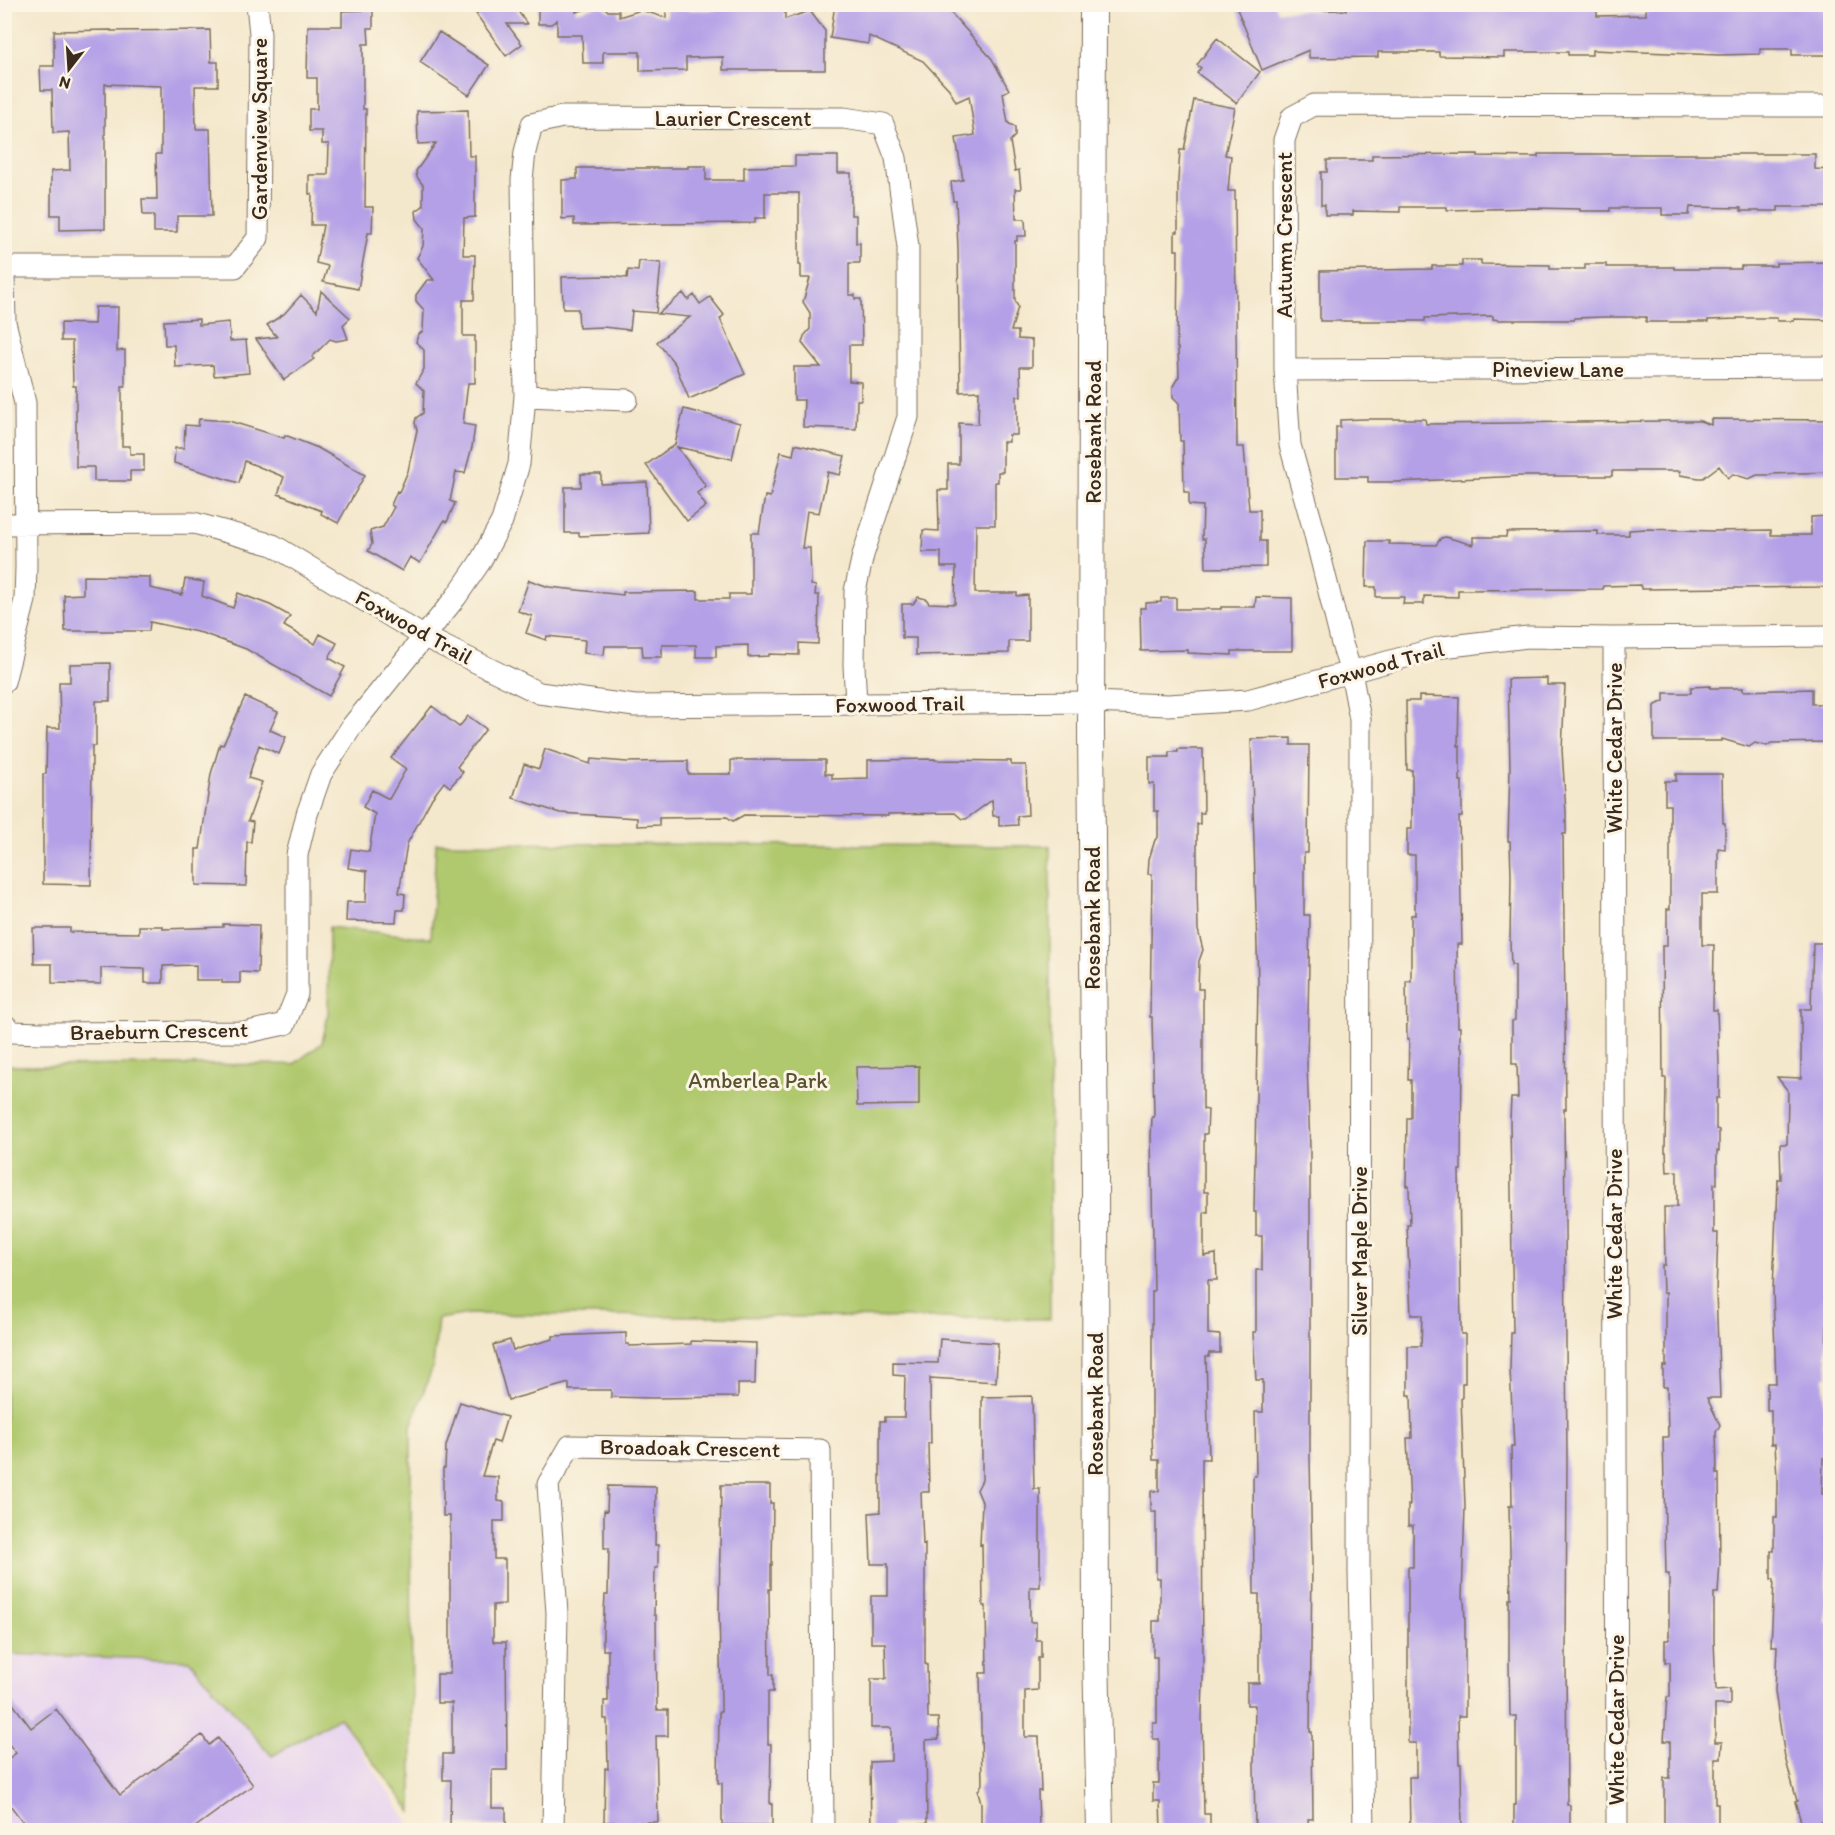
<svg xmlns="http://www.w3.org/2000/svg" width="1835" height="1835" font-family="Itim,sans-serif">
  <style>
    .built { fill: #e6d2f0 }
    .green { fill: #b0c96e; stroke: #767a46; stroke-width: 1.5 }
    .building { fill: #b4a0e7 }
    .lines { fill: none; stroke-linecap: round; stroke-linejoin: round }
    .minor-casing { stroke: #7c6c5b; stroke-width: 23 }
    .tertiary-casing { stroke: #7c6c5b; stroke-width: 28 }
    .minor { stroke: #fff; stroke-width: 21 }
    .tertiary { stroke: #fff; stroke-width: 26 }
    .labels { text-anchor: middle; dominant-baseline: central; stroke-width: 6; stroke-linejoin: round; paint-order: stroke }
    .street-label { font-size: 22px; fill: #3b2a1e; stroke: #fcf5e5 }
    .park-label { font-size: 22px; fill: #585232; stroke: #fcf5e5 }
  </style>
  <rect width="100%" height="100%" fill="#fcf5e5"/>
  <filter id="ink" filterUnits="userSpaceOnUse"><feTurbulence type="fractalNoise" baseFrequency=".0167" numOctaves="2"/><feDisplacementMap in="SourceGraphic" scale="12" xChannelSelector="R" yChannelSelector="G"/><feConvolveMatrix kernelMatrix="1 2 1 2 8 2 1 2 1" color-interpolation-filters="sRGB"/></filter>
  <filter id="wash" filterUnits="userSpaceOnUse"><feTurbulence type="fractalNoise" baseFrequency=".008" numOctaves="4" result="noise"/><feDisplacementMap in="SourceGraphic" scale="24" xChannelSelector="R" yChannelSelector="G"/><feGaussianBlur stdDeviation="1.35" result="paint"/><feColorMatrix in="noise" values="0 0 0 0 0 0 0 0 0 0 0 0 0 0 0 0 0 1.4 0 .05"/><feComposite in="paint" operator="in"/></filter>
  <g filter="url(#wash)">
    <rect width="100%" height="100%" fill="#f4e8cc"/>
    <path class="built" d="M5,1654L189,1660L272,1756L339,1717L411,1826L412,1830H5Z"/>
    <path class="green" d="M436,843L1050,846V1319L469,1314L438,1319L433,1366L411,1426L412,1812L339,1717L272,1756L189,1660L5,1654V1064L16,1066L294,1064L322,1043L328,1015L329,927L431,938Z"/>
    <g id="blocks">
      <path class="building" d="M490,4H513L527,24H507L522,44L506,56L476,14Z
        M538,4H578L576,7V12L602,5L608,11H619V17L641,10L666,18V10H718L722,4H776V10H785V19L810,11L825,31V70H723V57L686,58V70L640,71V52H603V63H583L582,35H557V20L551,24H538Z
        M835,4H943L992,59L1009,90L1003,93L1008,123L1015,127V136L1010,141L1015,171L1019,170L1021,189H1015L1016,219H1025L1026,236H1017V241H1015V300L1018,307L1011,331H1018V339L1032,340V367H1020L1021,396H1017V435H1009V442H1003V472H998V482H995V525H976L975,593H1017V596L1028,595V641H1009V653L916,655V638H902V604H913L918,597L926,599L929,603L955,604L956,567H941V552H922L923,530L939,531L938,490H948V464H959V423L978,424L979,391L960,392L958,249L956,201H953L951,182L963,180L956,138L975,135L969,96L956,102L949,89L923,61L869,36L868,44L830,38Z
        M1235,4H1274L1277,11L1346,10V7H1352V4H1597V16L1646,15V6L1650,4H1830V55H1792V49H1760V54L1719,55L1592,50V55H1568V52H1504V57L1439,56V52H1378V57L1309,58V50L1262,70Z
        M373,10V28H368L369,44H363V109H366L365,207H373L372,233H368L358,289L323,282L328,266L316,263L323,225H311L312,194H309V175H328L329,144H322V131H309V109H317V78H307L308,26H342V11Z
        M111,30V31L210,30L211,62H218V86H195L196,129H210L212,216H177V232H154V215H143L142,199H157L156,154H161V86L105,84V229L60,230V215H51V171L70,170L69,132L53,133L52,90H41L40,66H54V31Z
        M439,32L489,65L469,95L420,62Z
        M1217,38L1260,72L1237,103L1197,73L1201,68L1197,65Z
        M1194,100L1235,108L1225,155L1231,156L1228,191H1235L1237,447H1244L1249,510H1260V541H1266V567L1206,568L1205,539H1202L1203,506L1189,505V492H1184L1183,441H1180L1179,403L1173,397V386L1179,376L1178,348H1177L1178,250H1175V232H1178V180L1180,150H1184Z
        M468,110L469,156H475V217L464,218L463,255H475L474,300H463V336H475V383H468L463,424L475,426L472,447L465,473L456,472L450,501L455,503L447,522L444,521L420,563L410,557L402,571L368,551L372,544L370,531L383,527L394,507L391,505L397,491L399,492L408,471L417,430L415,423L416,418L423,413L424,391L416,383L424,369V350L416,342L418,335L423,331L424,310L416,301V295L427,280H434L417,258L423,246L424,228L417,219L416,211L423,206V185L417,177L416,171L436,143L418,144L417,111Z
        M1478,154V156L1538,157V154H1815V169L1830,170V207H1778V211H1741V208L1690,207L1689,215H1662V208H1610V211H1580V209L1534,208L1447,210V207H1400V212L1353,211V215H1325V205H1321V172H1327V160H1372V155Z
        M795,156H838V173H851V215H856V243H860V263H849V295H855V299H861L862,345H849V381L861,382V400H857L856,429L803,427L804,400H794V367H821L802,343L804,336L810,329V313L803,302L810,278H801V265H799V193H765V218H755V223L574,225V218L562,219V180L577,179V168H688V166H706V180H744V167L795,166Z
        M1462,260H1481V264L1550,265V269H1585V264H1606V267H1674V269H1741V266H1776V263L1830,262V320L1794,319V321H1777V318H1737V319L1708,320V322H1646V317H1605L1574,318V320H1499L1493,319V316L1425,318V321H1320V271L1432,269V266H1462Z
        M639,261L661,263L656,313L632,311L630,330L603,327L579,328L578,309H563L562,277L609,276L627,278L628,270L638,271Z
        M321,291L350,318L343,325L348,339L336,341L330,339L312,357L314,359L284,380L256,339L277,337L267,325L284,314L301,295L317,311Z
        M683,293L688,300L694,295L700,304L710,297L724,315L720,319L745,374L689,399L675,364L657,342L690,317L658,314Z
        M95,307H118L117,351L125,350V386H122V446H130V454H144V471H130V481H94V467H76V386H73L72,341H61V323L94,324Z
        M199,319V325L229,322L230,341L246,340L249,373L214,376L213,365L175,367L174,345H165L164,321Z
        M684,409L740,423L732,459L677,447L706,486L697,493L706,506L687,521L646,465L675,444Z
        M199,419L229,421L284,438L285,435L318,448L365,475L338,523L321,514L322,511L278,494L284,477L245,461L239,483L174,463L175,448H184L185,425L198,426Z
        M1364,419H1425L1426,424L1665,421H1700L1711,425V419L1830,420V472L1771,474V475H1757L1749,479L1733,474L1728,478L1719,466L1703,478H1699L1680,475V471H1612V476H1521L1397,482H1368V477H1336V427H1340V420Z
        M795,444L845,456L840,475L828,472L819,513L807,511L802,548H810L811,585L816,586L815,595H819L818,644L799,643V655L769,654V656L748,657V645L716,646V657H696V645H662V657H643L642,646H605L604,655L584,653L585,640L547,636L546,640L526,633L532,616L518,611L529,580L549,587L623,595V592L698,591V599H729V594H751V533H759L765,496L770,497L781,452L793,455Z
        M581,474H601V484L647,482L649,533L579,536V533H565V487H581Z
        M1829,516L1830,587L1641,589V585L1603,586V589L1458,590V597L1424,596V604H1403L1404,597H1376V587H1366L1367,541H1389V544L1436,545L1441,538L1446,537L1473,545V537H1506L1507,532L1598,531V535H1629V530L1646,529L1713,531L1771,530V535H1811V517Z
        M83,576L150,577V588L182,595L185,579L204,582L202,596L233,608L238,593L270,605L290,616L284,626L315,644L320,634L337,643L329,658L345,667L329,696L246,649L202,633L150,622L149,631H65L64,595L83,594Z
        M1256,597L1292,598V651H1232V655L1188,653V650L1141,651L1140,608H1146V603L1161,602V598H1176V609H1221V607H1255Z
        M110,663V701H96V746H92L91,885L43,884V774H46L47,728H60L59,682H70V664Z
        M1547,678V685H1565L1562,750L1566,812V834H1563L1566,1109H1564L1567,1457L1566,1655L1567,1805H1570V1830H1514V1805H1516V1716H1510L1509,1662V1599H1511L1509,1506H1512L1511,1447H1514L1510,1370L1511,1333H1513L1510,1120L1511,1098H1518L1517,1064H1512V1021L1515,1020V965H1511L1510,941L1511,876L1510,841H1508L1510,769L1508,679Z
        M1710,686V688H1743V691L1812,689V704H1830V742L1771,743L1767,746L1755,743L1749,747L1722,739V741H1654V706L1664,701V693H1691V687Z
        M1419,696L1459,697L1458,746H1460V781H1462V817H1459L1462,944H1457L1458,1027H1460V1048H1462L1461,1170H1459L1461,1334H1465V1383H1462V1398H1461L1465,1506L1462,1598H1464L1465,1624V1716H1458L1459,1764H1461L1462,1830H1410L1409,1777H1416V1743H1408V1567H1413V1526H1408V1505H1410L1407,1438H1412L1411,1395H1408V1346H1421L1422,1315H1411L1407,1225H1410L1409,1186H1406L1407,1118H1411V1080H1408L1409,1039H1407L1406,981H1411V915H1415V855H1407V829H1412V770H1407L1406,701H1419Z
        M245,697L278,712L270,730L286,737L279,754L259,745L248,778L262,782L248,821L253,822L251,842H247L246,886L196,885V849H200L211,774L220,744L223,745Z
        M432,706L459,727L468,716L486,729L457,767L463,772L450,787L444,782L432,798L407,844L399,893L405,894L404,910H397L396,922L346,921L347,902H366L367,871L348,868L351,849L369,852L375,814L363,807L372,790L389,799L406,769L391,758Z
        M1291,738V745H1309L1308,853H1304V915H1310L1307,1064L1310,1148V1457L1312,1563L1310,1732H1312L1313,1819H1308L1309,1830H1255L1254,1765L1255,1705H1247V1683H1259V1594H1254L1253,1476H1256L1255,1412H1263V1380H1256L1253,1332H1256V1270H1262V1236H1256V1212H1254L1258,982L1251,739Z
        M545,749L590,764L591,759L627,762L688,761V774H731V760H825V774H832V779L868,778V760L935,759V760L1011,761V765H1026L1028,815L1017,816L1018,825L999,826V816H993L992,800L966,819H962L955,813L888,814V816L744,815L733,821L727,817L659,818V825L637,826V818L560,813L513,798L524,764L539,769Z
        M1178,749H1203L1204,813H1200V824H1197V886L1198,930L1203,950L1199,961L1198,989H1203V1109L1208,1110L1207,1134H1204V1192H1208V1212H1204V1256L1216,1254L1217,1280H1208V1334L1220,1335V1353H1209V1357H1206L1209,1459H1202L1203,1677L1202,1718L1204,1814H1210V1829L1207,1830H1161L1160,1801H1153V1783H1159V1739H1153V1723H1157V1657H1153V1621H1160V1578H1156V1512H1151V1491H1159V1460H1153L1152,1434V1291H1154L1151,1136L1152,1117H1154L1152,1017H1150L1152,874H1148L1149,859L1155,840L1158,837V811H1154V784H1149V757H1169V752H1178Z
        M1676,774H1722L1723,823H1725V849L1718,848V894H1702V945H1714L1713,1010H1717L1719,1064V1098H1716V1129L1719,1130V1151H1717V1184H1714V1233H1718L1716,1292L1720,1398H1707L1720,1425L1716,1432L1717,1474H1719L1720,1562L1718,1593H1714V1640L1716,1690L1730,1689V1705H1715V1742H1722L1721,1758H1715V1804H1718V1830H1664V1778H1670V1741H1664L1667,1697H1670V1662H1665V1640H1669V1574H1666L1663,1437H1668L1667,1387H1663V1366H1666V1293H1663L1662,1265H1665L1664,1207H1677V1171L1667,1172L1666,1152H1665L1666,1078H1663L1662,946H1667V909H1670V805H1665V781H1676Z
        M223,924L259,925L258,973L240,972V983H222V980H196V965L163,966V983H145V969L101,968V984L52,983V964H34L33,928H70V932L139,933V926H163V929L223,927Z
        M1813,943H1830V1197H1828L1825,1291H1828L1826,1357H1827L1828,1376H1824V1427H1828L1829,1444L1828,1458H1823L1822,1494H1827L1826,1623H1830L1827,1689L1830,1717V1819L1803,1828L1795,1802L1797,1801L1785,1757L1779,1719L1775,1691L1777,1646H1771L1774,1579H1771V1551H1774V1517H1777V1478L1775,1444H1771V1410H1767V1383H1776L1773,1291L1776,1211H1777L1778,1179H1781L1780,1144H1787L1788,1091L1777,1077L1801,1078V1009H1811Z
        M919,1066V1105L857,1106L856,1067Z
        M626,1333V1344H629V1346L691,1344V1341L756,1343L755,1384H738V1397L653,1398L611,1397V1390H569V1383L508,1400L493,1345L510,1340L513,1350L553,1339V1336Z
        M940,1339L998,1343L996,1382L930,1378L931,1443H928L929,1492H921L923,1545L925,1544V1664H927L928,1718H938L939,1739L926,1740L927,1824H891V1830H871L870,1762L891,1761V1728H871V1679H886L885,1643H871V1596H888V1564H871L869,1513L880,1512V1421H885V1417H904L905,1376L893,1375V1362L938,1363Z
        M1032,1396L1034,1489H1040V1587H1030V1622H1036V1640H1041V1658H1038V1690L1025,1691V1737H1039L1041,1791H1038L1039,1830H981V1803L978,1791L982,1784L980,1673H987L986,1606H983L982,1544L980,1545L982,1502L977,1490L982,1480V1397Z
        M460,1402L507,1417L499,1443L493,1441L482,1476L498,1477V1501L504,1502V1521H494V1559H505V1604L493,1605V1642H506L507,1770H492V1808H506V1826L450,1825L451,1780H443V1754H452V1703H437V1674H450V1516H443V1468H445L446,1446Z
        M721,1485H770V1503H773L772,1565H771V1589H769L770,1675H773V1692H768V1744H771L770,1804H772V1825H722V1783H718L719,1712H721V1701L719,1610Z
        M608,1486L656,1487L655,1545H658V1568H655L654,1615H656L657,1710H668V1736H656L658,1822H604L605,1768L608,1769L607,1719H604V1701H608V1650H603V1631L605,1595H608L609,1548H604V1510L607,1511Z
        M4,1692L31,1728L56,1709L120,1795L202,1735L209,1745L218,1738L253,1785L191,1830H29L4,1797V1762L16,1753L4,1738Z"/>
    </g>
  </g>
  <g filter="url(#ink)">
    <use href="#blocks" fill-opacity="0" stroke="#7c6c5b" stroke-width="1.5"/>
    <g class="lines">
      <defs>
        <path id="minor" d="M4,267H235L258,238L260,34L257,4
          M4,277L5,322L25,403L26,566L25,600L4,682
          M1285,370L1830,367
          M525,396L627,400
          M4,524L194,523L273,545L423,636L539,693L635,706L1091,702L1168,705L1248,700L1442,647L1528,637L1614,638L1830,636
          M1614,638L1617,1830
          M4,1024L12,1032L42,1033L248,1032L285,1024L297,994V855L307,814L321,774L352,726L456,597L480,562L502,521L519,464L525,396L522,180L525,152L532,124L562,117L844,118L883,124L896,158L908,247V417L863,555L855,591L854,665L856,704
          M553,1830L557,1613L548,1484L570,1446L820,1450L823,1830
          M1364,1830L1359,1572L1360,719L1351,672L1342,644L1313,527L1290,445L1285,370L1284,140L1292,117L1314,105L1830,106"/>
        <path id="tertiary" d="M1093,4L1091,731L1095,1168L1096,1651L1100,1830"/>
      </defs>
      <use href="#minor" class="minor-casing"/>
      <use href="#tertiary" class="tertiary-casing"/>
      <use href="#minor" class="minor"/>
      <use href="#tertiary" class="tertiary"/>
    </g>
  </g>
  <g class="labels">
    <g class="street-label">
      <text x="733" y="118">Laurier Crescent</text>
      <text transform="translate(259 129) rotate(-90)">Gardenview Square</text>
      <text transform="translate(1284 235) rotate(-90)">Autumn Crescent</text>
      <text x="1558" y="369">Pineview Lane</text>
      <text transform="translate(1093 432) rotate(-90)">Rosebank Road</text>
      <text transform="translate(414 627) rotate(29)">Foxwood Trail</text>
      <text transform="translate(1381 665) rotate(-15)">Foxwood Trail</text>
      <text transform="translate(900 704) rotate(-1)">Foxwood Trail</text>
      <text transform="translate(1614 748) rotate(-90)">White Cedar Drive</text>
      <text transform="translate(1092 918) rotate(-90)">Rosebank Road</text>
      <text transform="translate(159 1031) rotate(-1)">Braeburn Crescent</text>
      <text transform="translate(1614 1234) rotate(-90)">White Cedar Drive</text>
      <text transform="translate(1359 1251) rotate(-90)">Silver Maple Drive</text>
      <text transform="translate(1095 1404) rotate(-90)">Rosebank Road</text>
      <text transform="translate(690 1448) rotate(1)">Broadoak Crescent</text>
      <text transform="translate(1616 1720) rotate(-90)">White Cedar Drive</text>
    </g>
    <g class="park-label">
      <text x="758" y="1080">Amberlea Park</text>
    </g>
  </g>
  <rect width="1835" height="1835" fill="none" stroke="#fcf5e5" stroke-width="24"/>
  <g transform="translate(69 69) rotate(197)" stroke="#fcf5e5" stroke-width="4.5" paint-order="stroke">
  <path d="M0-4.5L10 22L0 15L-10 22Z" fill="#3b2a1e"/>
  <text y="-9" font-size="16" font-weight="bold" text-anchor="middle" fill="#3b2a1e">N</text>
  </g>
</svg>
